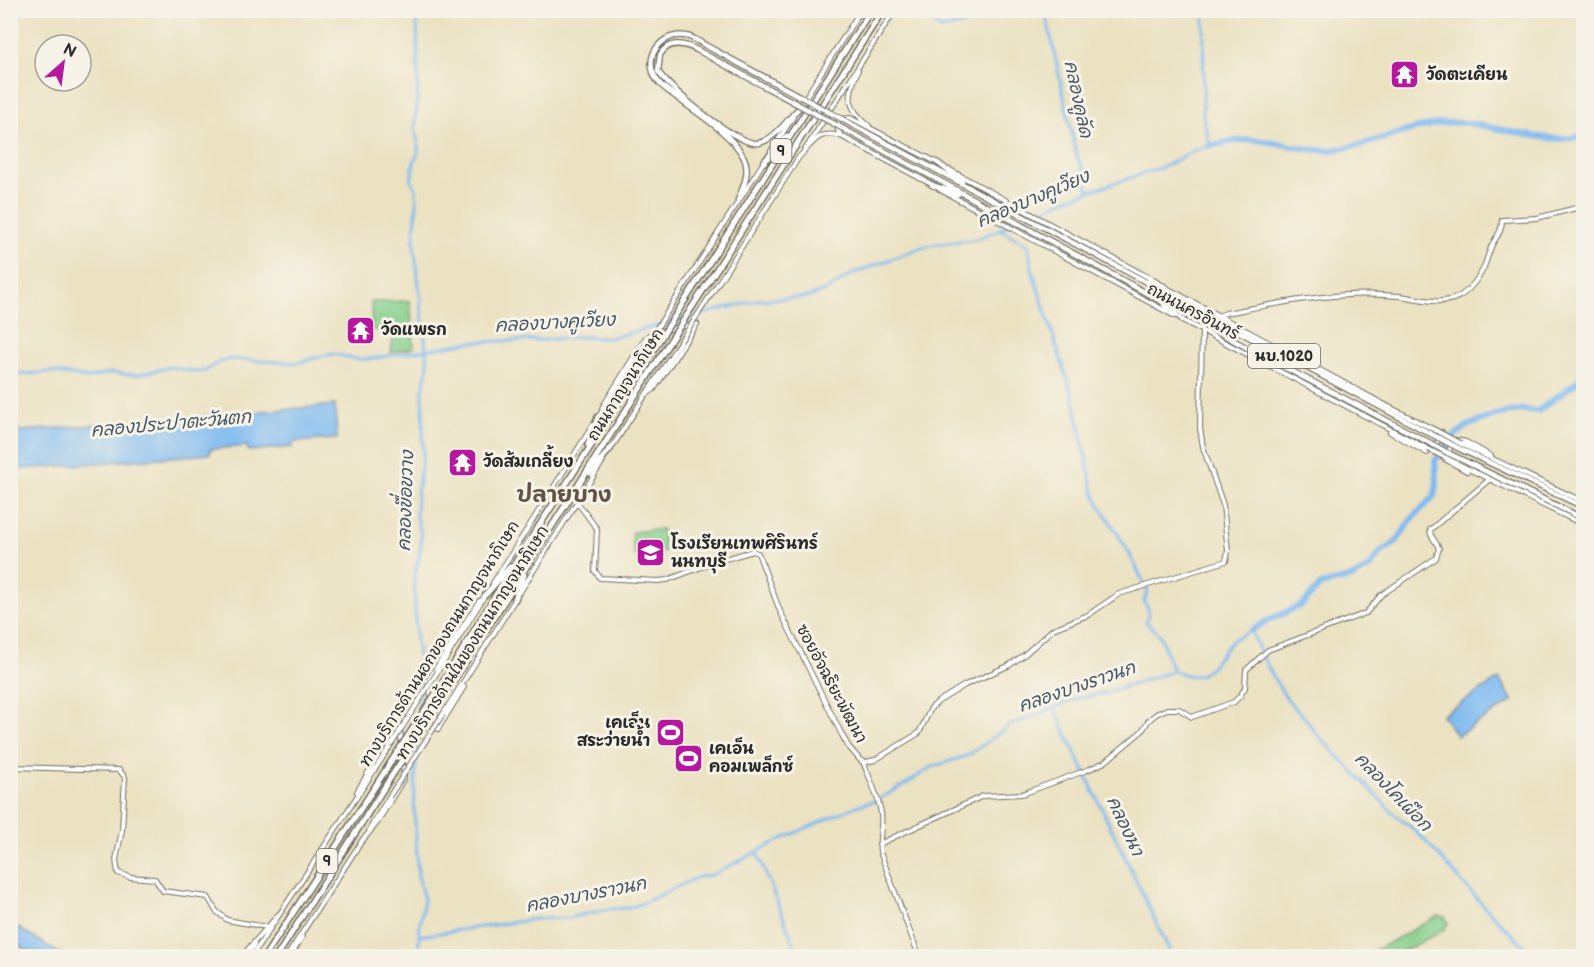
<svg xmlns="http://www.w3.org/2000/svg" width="1594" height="967" font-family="'Balsamiq Sans','Playpen Sans Thai',sans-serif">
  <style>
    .green { fill: #83cd8a; stroke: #577c5a; stroke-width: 1.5 }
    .water { fill: #7ebaf0; stroke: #54728e; stroke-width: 1.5 }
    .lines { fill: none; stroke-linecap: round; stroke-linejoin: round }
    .canal { stroke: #7ebaf0; stroke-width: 3 }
    .river { stroke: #7ebaf0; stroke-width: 6 }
    .secondary-casing { stroke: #6e6b60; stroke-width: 6 }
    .primary-casing { stroke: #6e6b60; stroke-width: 7 }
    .highway-casing { stroke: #6e6b60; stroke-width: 8 }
    .secondary { stroke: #fff; stroke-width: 4 }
    .primary { stroke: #fff; stroke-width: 4.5 }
    .highway { stroke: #fff; stroke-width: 5 }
    .secondary-bridge-casing { stroke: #6e6b60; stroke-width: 6; stroke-linecap: butt }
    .primary-bridge-casing { stroke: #6e6b60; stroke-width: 7; stroke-linecap: butt }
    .highway-bridge-casing { stroke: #6e6b60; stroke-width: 8; stroke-linecap: butt }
    .secondary-bridge { stroke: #fff; stroke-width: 4 }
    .primary-bridge { stroke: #fff; stroke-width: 4.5 }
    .highway-bridge { stroke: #fff; stroke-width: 5 }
    .labels { text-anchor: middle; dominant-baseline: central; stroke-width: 6; stroke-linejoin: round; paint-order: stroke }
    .shield { fill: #f7f3e8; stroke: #686764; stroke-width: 1.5 }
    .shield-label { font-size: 15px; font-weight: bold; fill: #2b2b2b }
    .poi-label { font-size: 16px; font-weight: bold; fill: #2b2b2b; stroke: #f7f3e8; text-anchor: start }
    .street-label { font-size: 16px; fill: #2b2b2b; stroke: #f7f3e8 }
    .water-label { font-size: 18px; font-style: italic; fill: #445666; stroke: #f7f3e8 }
    .district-label { font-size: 22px; font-weight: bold; fill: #615345; stroke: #f7f3e8 }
  </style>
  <rect width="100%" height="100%" fill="#f7f3e8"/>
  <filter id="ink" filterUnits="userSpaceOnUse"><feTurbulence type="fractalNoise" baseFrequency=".0167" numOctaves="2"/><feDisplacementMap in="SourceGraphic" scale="12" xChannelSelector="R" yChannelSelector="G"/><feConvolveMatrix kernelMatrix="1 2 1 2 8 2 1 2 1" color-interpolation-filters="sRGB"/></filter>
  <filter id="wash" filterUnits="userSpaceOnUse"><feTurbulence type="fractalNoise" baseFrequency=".008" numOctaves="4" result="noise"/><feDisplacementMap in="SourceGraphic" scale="24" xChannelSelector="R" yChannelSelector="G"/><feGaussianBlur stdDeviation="1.35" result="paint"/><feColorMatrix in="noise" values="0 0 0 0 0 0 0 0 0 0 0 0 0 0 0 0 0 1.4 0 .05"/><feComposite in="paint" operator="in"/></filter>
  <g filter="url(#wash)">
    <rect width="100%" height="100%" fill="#ebe2c2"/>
    <path class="green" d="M410,301L414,348L391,352L394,331L372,330L371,302Z
      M662,529L665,552L634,555L632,532Z
      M1438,916L1445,917L1448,923L1444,930L1395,956H1369L1370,953Z"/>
    <path class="water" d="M335,405L337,439L293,442V447L248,451L247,446L210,449V454L11,470V432Z
      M1499,679L1513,701L1457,736L1442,715Z
      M10,923L64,956H37L11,941Z"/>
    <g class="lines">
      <path class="canal" d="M417,10L418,89L415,130L418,143V153L414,162L411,180L416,189L417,203L414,242L428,365L423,389V455L417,494L416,516L421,534V546L414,578L416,640L420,671L419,716
        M937,10L936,26L941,29L1030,10
        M1045,10L1077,157L1085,172L1089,191
        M1000,229L1028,245L1033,273L1073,397L1093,490L1098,502L1128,551L1148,591L1144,601L1149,611L1146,622L1160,635L1173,671
        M10,375L52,372L88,378L110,373L136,375L170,367L198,372L205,371L219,362L230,359L297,363L322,356L334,354L356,359H370L471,342L545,340L577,337L610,338L758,300L808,297L825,291L854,273L926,246L977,239L1069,198L1163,167L1198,149L1210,146L1203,117L1204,10
        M1054,708L1172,956
        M418,723L414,805L418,876L424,900L420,922L418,956
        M757,852L799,956
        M419,936L536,919L568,918L609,909L627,908L641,904L698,877L712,875L784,838L859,805L875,801L904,785L932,767L969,755L1009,726L1072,700L1109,692L1173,671L1190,676L1200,675L1211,667L1232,640L1251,631C1262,655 1275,686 1293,706C1302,716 1307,717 1314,731L1396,816C1425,835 1446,866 1470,891C1490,914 1513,935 1535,956"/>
      <path class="river" d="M1210,146C1222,143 1237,140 1250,140C1278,140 1304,152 1332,150C1376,146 1421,119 1466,123C1499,126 1553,147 1584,135
        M1584,338V343
        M1251,631L1263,623L1302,605L1321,585L1353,577L1369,568L1381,552L1393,545L1399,538L1411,520L1434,496L1437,484L1435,461L1453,437L1467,426L1495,415L1521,410L1538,411L1578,381L1584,372"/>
    </g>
  </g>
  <g filter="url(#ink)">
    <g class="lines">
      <defs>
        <path id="secondary" d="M858,70C847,97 846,107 869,126
          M800,106L861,10
          M841,135C836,129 835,124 841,119L850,118L938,163
          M771,151L793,117
          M804,151L895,10
          M799,157C814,142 818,130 841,136L933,185
          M950,170L1157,282
          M939,189L1175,316
          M717,285L799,157
          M1163,286L1387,406L1435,430
          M679,294L765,160
          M1220,315L1226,313C1284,302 1340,290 1399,296C1418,298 1439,306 1458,297C1468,292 1480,277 1484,267C1487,259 1489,252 1492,245C1497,235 1502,232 1502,220L1537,218L1584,206
          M1182,320L1428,449
          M647,394L654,389L697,324
          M602,408L646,337L654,332L697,324
          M597,419L638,357
          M1390,432L1427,453L1443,436L1442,432
          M1461,444L1584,502
          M610,450L680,342
          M1446,458L1584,525
          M1467,471L1443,458L1456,440L1466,442L1491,456
          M577,502L597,529L595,571L600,578L658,581L667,580L718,561L753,551L758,553L780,611L842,735L848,746L861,761L866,762L875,760L919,733L931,708L939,701L965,685L1008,666L1024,655L1053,629L1088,615L1119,594L1226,561L1228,551L1223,505L1203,447L1200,428L1202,330
          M493,583L593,425
          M520,592L603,461
          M438,671L487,592
          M464,687L438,729L428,681L479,601
          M443,714L516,598
          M863,762C870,779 878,795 881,813C883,826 878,839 880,852L919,956
          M10,767L119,770L125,777L122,830L116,860L118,873L130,877L155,879L163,891L208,897L216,911L227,920L266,927
          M357,792L395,726L398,725L400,727L404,778L377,823L362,841
          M369,830L389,797
          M879,844L983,796L1022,794L1087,770L1105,762L1142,731L1148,721L1156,714L1167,709H1179L1192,717L1234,702L1240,696L1245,688L1246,670L1268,650L1366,613L1381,595L1436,558L1439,548L1431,535L1430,530L1490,479
          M242,956L279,914
          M247,956L254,945
          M252,956L389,748
          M287,956L363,839
          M291,956L302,937"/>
        <path id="primary" d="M703,44C698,41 692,37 686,36C665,32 646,52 653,72C656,83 666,89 675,96C695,112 731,133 743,156C751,170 744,186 738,200
          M699,51C686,44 669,39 660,55L658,71C667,88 741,148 759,143C775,139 787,120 798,109
          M938,163L962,181
          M927,165L1433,435
          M916,168L1255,352L1430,443
          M932,185L958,194
          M1149,281L1164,286
          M1164,305L1183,320
          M1458,448L1584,507
          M1448,453L1584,519"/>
        <path id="highway" d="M764,162L787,136
          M709,281L883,10
          M691,291L871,10
          M588,445L598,417
          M590,473L610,449
          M486,594L510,567
          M515,599L524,575
          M440,687L517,560L655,347
          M441,700L667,346
          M265,956L389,765
          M277,956L389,780"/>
      </defs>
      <use href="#secondary" class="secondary-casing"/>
      <use href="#primary" class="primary-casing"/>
      <use href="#highway" class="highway-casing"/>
      <use href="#secondary" class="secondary"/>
      <use href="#primary" class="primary"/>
      <use href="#highway" class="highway"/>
      <defs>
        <path id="secondary-bridge" d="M680,342L717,285
          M638,357L679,294
          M1435,430L1461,444
          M1428,449L1446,458
          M389,748L438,671
          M389,797L443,714"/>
        <path id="primary-bridge" d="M703,44L927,165
          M699,51L916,168
          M1433,435L1458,448
          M1430,443L1448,453"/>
        <path id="highway-bridge" d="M667,346L709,281
          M655,347L691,291
          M389,765L440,687
          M389,780L441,700"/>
      </defs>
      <use href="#secondary-bridge" class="secondary-bridge-casing"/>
      <use href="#primary-bridge" class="primary-bridge-casing"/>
      <use href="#highway-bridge" class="highway-bridge-casing"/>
      <use href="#secondary-bridge" class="secondary-bridge"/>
      <use href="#primary-bridge" class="primary-bridge"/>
      <use href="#highway-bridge" class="highway-bridge"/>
    </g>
  </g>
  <defs>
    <symbol id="temple-square" viewBox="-11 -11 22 22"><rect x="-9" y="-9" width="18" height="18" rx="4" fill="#b5179e" stroke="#f7f3e8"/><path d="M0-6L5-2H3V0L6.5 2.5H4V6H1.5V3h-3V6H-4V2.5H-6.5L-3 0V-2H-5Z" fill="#fff"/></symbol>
    <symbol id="school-square" viewBox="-11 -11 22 22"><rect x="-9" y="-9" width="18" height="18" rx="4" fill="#b5179e" stroke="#f7f3e8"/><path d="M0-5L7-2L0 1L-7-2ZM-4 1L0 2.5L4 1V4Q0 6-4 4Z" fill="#fff"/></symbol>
    <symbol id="stadium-square" viewBox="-11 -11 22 22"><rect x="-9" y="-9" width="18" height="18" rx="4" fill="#b5179e" stroke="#f7f3e8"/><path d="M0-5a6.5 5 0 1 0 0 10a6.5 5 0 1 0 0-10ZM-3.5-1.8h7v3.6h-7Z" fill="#fff"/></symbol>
  </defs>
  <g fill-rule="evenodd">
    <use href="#temple-square" x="1388" y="58" width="33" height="33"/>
    <use href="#temple-square" x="344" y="314" width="33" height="33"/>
    <use href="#temple-square" x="446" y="446" width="33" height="33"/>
    <use href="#school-square" x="634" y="536" width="33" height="33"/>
    <use href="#stadium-square" x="654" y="716" width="33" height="33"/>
    <use href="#stadium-square" x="672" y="742" width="33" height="33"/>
  </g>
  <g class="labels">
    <g class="shield">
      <rect x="770.5" y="139" width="21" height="24" rx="4.5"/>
      <rect x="1248" y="344" width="72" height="24" rx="4.5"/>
      <rect x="316.5" y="849" width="21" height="24" rx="4.5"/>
    </g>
    <g class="shield-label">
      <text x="781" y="151">9</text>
      <text x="1284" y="356">นบ.1020</text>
      <text x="327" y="861">9</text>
    </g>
    <g class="poi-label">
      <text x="1426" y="75">วัดตะเคียน</text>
      <text x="381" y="330">วัดแพรก</text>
      <text x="483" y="462">วัดส้มเกลี้ยง</text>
      <text x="671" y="544">โรงเรียนเทพศิรินทร์<tspan x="671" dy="18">นนทบุรี</tspan></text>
      <text x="650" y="723" text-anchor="end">เคเอ็น<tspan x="650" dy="18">สระว่ายน้ำ</tspan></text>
      <text x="709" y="749">เคเอ็น<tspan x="709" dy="18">คอมเพล็กซ์</tspan></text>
    </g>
    <g class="street-label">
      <text transform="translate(1193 312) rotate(28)">ถนนนครอินทร์</text>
      <text transform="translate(626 385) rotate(-58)">ถนนกาญจนาภิเษก</text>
      <text transform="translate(473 643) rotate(-58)">ทางบริการด้านในของถนนกาญจนาภิเษก</text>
      <text transform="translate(440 644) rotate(-58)">ทางบริการด้านนอกของถนนกาญจนาภิเษก</text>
      <text transform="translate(831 684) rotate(62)">ซอยอัจฉริยะพัฒนา</text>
    </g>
    <g class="water-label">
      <text transform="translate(1078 99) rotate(78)">คลองคูลัด</text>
      <text transform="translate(1033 199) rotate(-23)">คลองบางคูเวียง</text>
      <text transform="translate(555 323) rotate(-3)">คลองบางคูเวียง</text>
      <text transform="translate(171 424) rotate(-5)">คลองประปาตะวันตก</text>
      <text transform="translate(406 501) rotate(-88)">คลองขื่อขวาง</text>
      <text transform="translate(1077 687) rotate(-19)">คลองบางราวนก</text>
      <text transform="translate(1393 792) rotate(46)">คลองโคเผือก</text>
      <text transform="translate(1125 826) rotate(65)">คลองนา</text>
      <text transform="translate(586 895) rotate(-11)">คลองบางราวนก</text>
    </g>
    <g class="district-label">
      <text x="564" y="495">ปลายบาง</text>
    </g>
  </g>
  <rect width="1594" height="967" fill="none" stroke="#f7f3e8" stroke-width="36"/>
  <g transform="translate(63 63) rotate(28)"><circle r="28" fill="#f7f3e8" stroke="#a5a39c" stroke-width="1.5"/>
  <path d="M0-4.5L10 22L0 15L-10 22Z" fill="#b5179e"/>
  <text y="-9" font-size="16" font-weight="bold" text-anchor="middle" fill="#2b2b2b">N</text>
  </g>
</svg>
